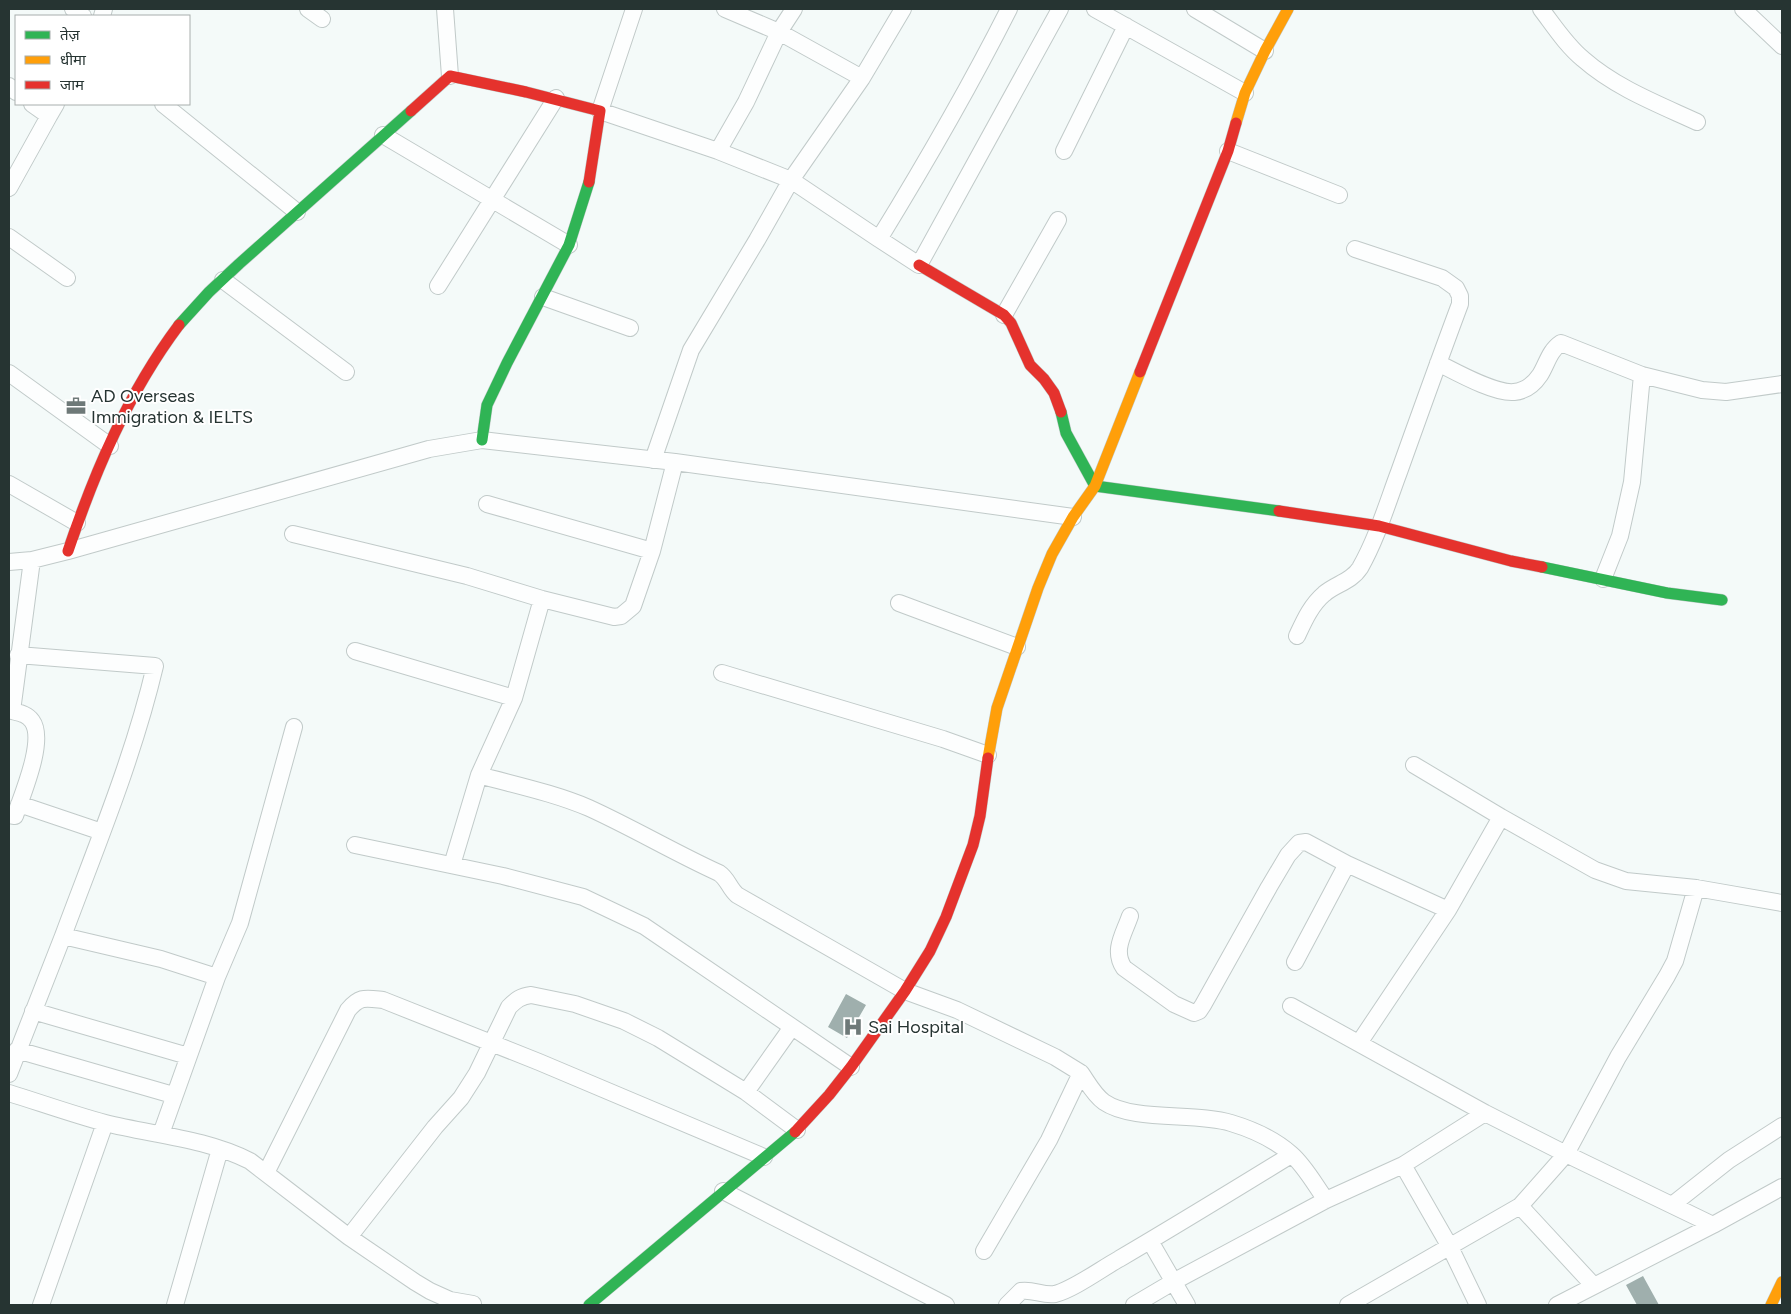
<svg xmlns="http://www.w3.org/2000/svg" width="1791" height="1314" font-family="Figtree,'Noto Sans Devanagari',sans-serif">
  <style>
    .building { fill: #9fafad }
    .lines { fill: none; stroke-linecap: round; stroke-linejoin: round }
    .street-casing { stroke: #c1cac9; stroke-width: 18 }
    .fast-casing { stroke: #c1cac9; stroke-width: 12 }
    .slow-casing { stroke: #c1cac9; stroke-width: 12 }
    .jam-casing { stroke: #c1cac9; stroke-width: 12 }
    .street { stroke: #fdfefe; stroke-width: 16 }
    .fast { stroke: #30b455; stroke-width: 11 }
    .slow { stroke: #ff9f0a; stroke-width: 11 }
    .jam { stroke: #e5322d; stroke-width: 11 }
    .labels { text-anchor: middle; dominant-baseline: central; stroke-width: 4; stroke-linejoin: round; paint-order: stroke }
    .poi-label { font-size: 18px; fill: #263432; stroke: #fff; text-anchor: start }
  </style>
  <rect width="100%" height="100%" fill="#f4faf9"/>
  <path class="building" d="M846,994L866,1005L847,1038L828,1027Z
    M1643,1276L1659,1305H1637L1626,1285Z"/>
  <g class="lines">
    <defs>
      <path id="street" d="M73,9L83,16
        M308,9L322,19
        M445,9L450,76
        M634,9L600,111L718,151L746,102L779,32L794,9
        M725,9L779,32L862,78
        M1095,9L1245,93
        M1195,9L1265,51
        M1541,9C1554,26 1566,45 1583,59C1616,88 1658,104 1697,122
        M1743,9L1782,46
        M102,16L104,9
        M9,86L16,92
        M32,104L49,116L56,104
        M163,104L297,212
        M383,135L569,245
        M718,151L791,180L862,78L903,9
        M1064,151L1126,26
        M1228,151L1339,195
        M9,188L49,116
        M9,237L67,278
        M879,239L919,265L1060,9
        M223,280L346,372
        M438,286L556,98
        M543,297L630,328
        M1004,315L1058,220
        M1438,363C1456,372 1495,394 1514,392C1525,391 1534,384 1540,375C1547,364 1549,351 1561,343L1642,375L1702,390L1726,392L1782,384
        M9,373L110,446
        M653,460L691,350L757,240L791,180L879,239C925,164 969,88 1009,9
        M9,484L77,523
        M487,504L652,551
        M293,534L467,576L542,599L614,617L621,616L633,606L652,551L675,462
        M9,562L32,560L68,551L429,449L482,440L675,462L1073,517
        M1603,579L1620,536L1632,482L1642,375
        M899,603L1017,647
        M1297,636C1304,621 1311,605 1324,594C1335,584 1351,582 1360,568C1377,538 1387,504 1399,472C1419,416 1439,360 1460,304V296L1456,288L1442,278L1355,249
        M355,651L514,698
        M18,655L155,666C133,759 96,847 63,936
        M722,673L943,739L988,755
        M1414,765L1501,817L1595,870L1626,881L1696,888L1782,903
        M479,775C515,785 554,793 589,808C633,828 675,853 719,873C728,879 729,888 737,895L905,991L957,1010L1055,1057L1081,1073L1049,1140L984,1251
        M19,804L102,832
        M9,815L15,816C22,795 46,740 32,721C27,714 20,713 12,711L32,560
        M355,845L503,876L583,897L644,926L851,1067
        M452,865L479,775L514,698L542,599
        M1130,916C1124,934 1112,950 1124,968L1174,1004L1194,1013L1199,1011L1203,1005L1269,887L1288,855L1299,843L1306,842L1347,864L1448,910L1501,817
        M1295,962L1347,864
        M1291,1006L1485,1113L1566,1154L1713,1225
        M33,1011L188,1056
        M1359,1043L1448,910
        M17,1050L173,1095
        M1081,1073C1088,1083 1094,1095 1104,1102C1133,1122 1196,1112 1231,1123C1251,1129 1275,1140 1291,1154C1305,1166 1315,1185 1326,1200
        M9,1074L63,936L161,959L217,977
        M746,1092L792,1027
        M9,1093C41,1103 72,1114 105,1123C153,1135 205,1138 250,1161L349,1237L415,1282L430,1291L450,1300L473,1304
        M161,1134L217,977L240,923L294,727
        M1403,1165L1450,1247L1478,1305
        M266,1173L348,1010C360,996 365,998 383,1000L539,1062L764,1157
        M723,1191L946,1305
        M1672,1205L1729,1160L1782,1126
        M1520,1206L1566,1154L1618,1057L1667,976L1675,961L1696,888
        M349,1237L435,1127L461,1098L477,1073L509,1007C516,1000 521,996 531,995L575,1004L624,1021L658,1038L746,1092L797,1130
        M1150,1241L1187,1305
        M41,1305L105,1123
        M175,1305L220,1149
        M1007,1305L1021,1291C1033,1289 1043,1296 1055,1294C1074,1289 1101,1269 1119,1259C1177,1225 1234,1190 1291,1155
        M1134,1305L1173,1282L1326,1200L1403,1165L1485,1113
        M1348,1305L1520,1206L1594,1286
        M1557,1305L1713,1225L1782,1187"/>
      <path id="fast" d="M179,325L209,292L239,264L411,111
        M1061,412L1066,433L1095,486L1279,511
        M482,440L487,405L507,363L569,245L589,182
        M1542,567L1667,593L1722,600
        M589,1305L795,1132"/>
      <path id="slow" d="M1236,123L1245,93L1265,51L1288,9
        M988,758L997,708L1038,588L1052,554L1073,517L1095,486L1140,372
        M1771,1305L1782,1282"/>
      <path id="jam" d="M411,111L450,76L526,92L600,111L589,182
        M919,265L1004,315L1011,323L1030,365L1044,379L1054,393L1061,412
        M1140,372L1228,151L1236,123
        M1279,511L1379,526L1511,561L1542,567
        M68,551C95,471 128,393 179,325
        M795,1132L829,1095L851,1067L905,991L930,951L946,917L973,845L980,816L988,758"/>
    </defs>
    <use href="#street" class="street-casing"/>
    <use href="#fast" class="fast-casing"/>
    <use href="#slow" class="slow-casing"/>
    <use href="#jam" class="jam-casing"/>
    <use href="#street" class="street"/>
    <use href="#fast" class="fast"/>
    <use href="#slow" class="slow"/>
    <use href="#jam" class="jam"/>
  </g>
  <defs>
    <symbol id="office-bare" viewBox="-9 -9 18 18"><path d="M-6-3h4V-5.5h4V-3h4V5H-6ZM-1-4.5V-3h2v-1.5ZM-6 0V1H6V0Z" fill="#6e7978" stroke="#fff" stroke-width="2.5" paint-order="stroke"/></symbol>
    <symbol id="hospital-bare" viewBox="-9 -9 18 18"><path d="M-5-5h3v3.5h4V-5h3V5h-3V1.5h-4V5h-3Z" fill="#6e7978" stroke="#fff" stroke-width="2.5" paint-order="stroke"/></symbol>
  </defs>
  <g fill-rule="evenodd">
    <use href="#office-bare" x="62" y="392" width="28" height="28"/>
    <use href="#hospital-bare" x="839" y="1013" width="28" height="28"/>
  </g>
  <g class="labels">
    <g class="poi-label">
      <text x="91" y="396">AD Overseas<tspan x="91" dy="21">Immigration &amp; IELTS</tspan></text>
      <text x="868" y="1027">Sai Hospital</text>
    </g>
  </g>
  <rect width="1791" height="1314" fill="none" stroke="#263432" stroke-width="20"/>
  <rect x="15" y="15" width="175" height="90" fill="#ffffff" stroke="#a8aead"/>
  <rect x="25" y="31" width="25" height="8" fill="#30b455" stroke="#a8aead"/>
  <text x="60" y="40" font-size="15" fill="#263432">तेज़</text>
  <rect x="25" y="56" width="25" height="8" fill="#ff9f0a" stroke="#a8aead"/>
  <text x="60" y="65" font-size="15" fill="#263432">धीमा</text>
  <rect x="25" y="81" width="25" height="8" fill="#e5322d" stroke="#a8aead"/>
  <text x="60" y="90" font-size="15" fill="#263432">जाम</text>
</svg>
